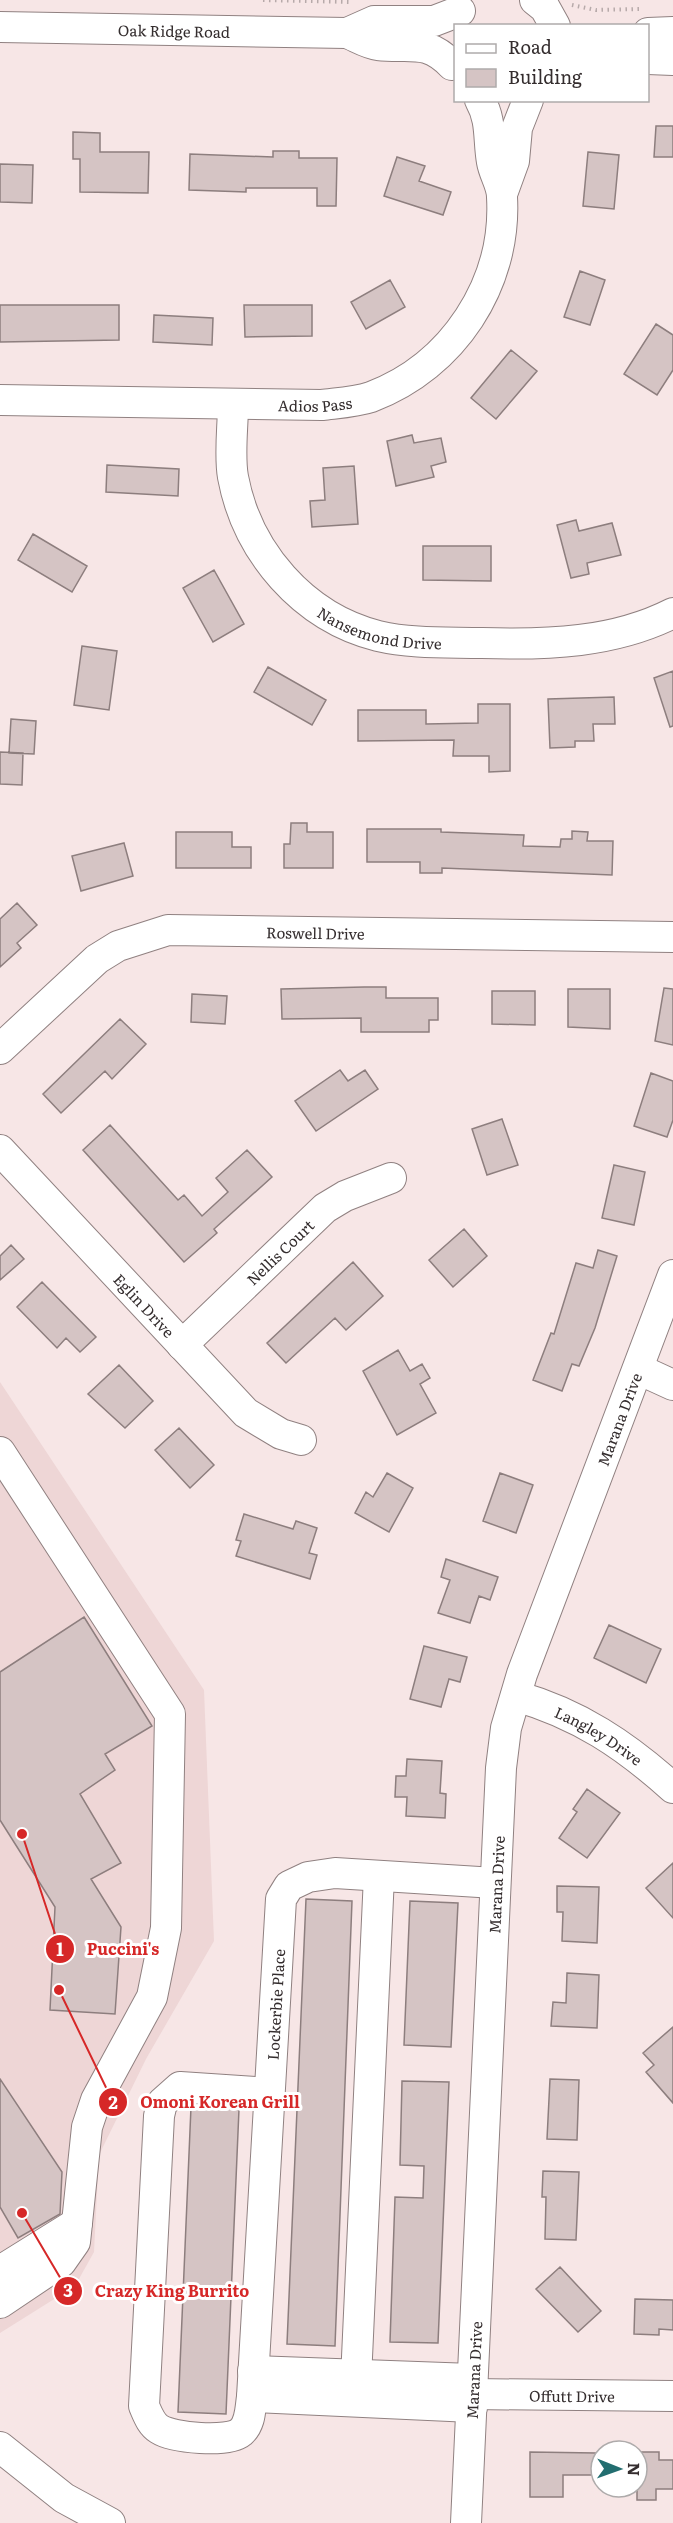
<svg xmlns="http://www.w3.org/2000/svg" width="673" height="2523" font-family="Literata,serif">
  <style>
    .built { fill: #eed6d6 }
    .building { fill: #d5c4c4; stroke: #8d7e7e; stroke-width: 1.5 }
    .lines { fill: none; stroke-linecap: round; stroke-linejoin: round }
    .minor-casing { stroke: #908181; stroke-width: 32 }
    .path { stroke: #b7aaaa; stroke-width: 4; stroke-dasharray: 1.5 4.5; stroke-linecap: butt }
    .minor { stroke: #fff; stroke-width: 30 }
    .labels { text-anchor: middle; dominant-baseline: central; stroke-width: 6; stroke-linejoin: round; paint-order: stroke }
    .street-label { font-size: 15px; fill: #342d2e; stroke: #fff }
    .leader { fill: none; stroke: #d62828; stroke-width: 2 }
    .callout-dot { fill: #d62828; stroke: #fff; stroke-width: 2 }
    .mark-label { font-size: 18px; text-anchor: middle; font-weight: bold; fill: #fff }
    .callout-label { font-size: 16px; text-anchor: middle; font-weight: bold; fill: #d62828; stroke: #fff; stroke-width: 6; stroke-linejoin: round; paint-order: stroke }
  </style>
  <rect width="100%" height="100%" fill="#f7e6e6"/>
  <path class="built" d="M0,1382L204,1690L214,1941L146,2059L99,2155L94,2252L75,2286L0,2333Z"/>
  <path class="building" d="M656,126H673V157H654Z
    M73,132L100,133V152H149L148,193L80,192V159H73Z
    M273,151H299V158H337L336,206H317V188H246V192L189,190L190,154L273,157Z
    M588,152L619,155L614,209L583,206Z
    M397,157L425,166L419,181L451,192L443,215L384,196Z
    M0,164L33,165L32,203L0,202Z
    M580,271L605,280L590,325L564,317Z
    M390,280L405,307L366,329L351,302Z
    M0,305H119V340L0,342Z
    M244,305H312V336L245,337Z
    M154,315L213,318L212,345L153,342Z
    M656,324L673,335V370L657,395L624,374Z
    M511,350L537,371L496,419L471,398Z
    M412,435L414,443L441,438L446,462L431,466L434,477L396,486L387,441Z
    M107,465L179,469L178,496L106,492Z
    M354,466L358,524L312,527L310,501L325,500L323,468Z
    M576,520L579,531L612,523L621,555L587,563L589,574L571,578L557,525Z
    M33,534L87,566L72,592L18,560Z
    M423,546H491V581L423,580Z
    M214,570L244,624L213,642L183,588Z
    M82,646L117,651L109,710L74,705Z
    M268,667L326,700L312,725L254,692Z
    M673,671V726L670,727L654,678Z
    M614,697L615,724H593L594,741H575V747L550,748L548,699Z
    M478,704H510V771L489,772V756H453L454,740L358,741V710H426V724L478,723Z
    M11,719L36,721L34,754L9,753Z
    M0,752L23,753L22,785L0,784Z
    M291,823H307V832H333V868H284V844H290Z
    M367,829H441V832L524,835L523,846L560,847L561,839H572V831L588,832L587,841H613L612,875L442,868V873H420V862H367Z
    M176,832H232V847H251V868H176Z
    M124,843L133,876L81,891L72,856Z
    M17,903L37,925L17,943L21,948L0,967V919Z
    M364,987H386V998H438V1020H429V1032H361V1018L282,1019L281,989Z
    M664,988L673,989V1045L655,1041Z
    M568,989H610V1029L568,1027Z
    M492,991H535V1025L492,1024Z
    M192,994L227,996L225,1024L191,1022Z
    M120,1019L146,1044L112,1079L105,1071L61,1113L43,1094Z
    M340,1070L348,1081L365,1070L378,1089L316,1131L295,1101Z
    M651,1073L673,1081V1120L667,1137L634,1126Z
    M502,1119L518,1165L487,1175L472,1129Z
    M110,1125L178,1200L184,1195L202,1216L228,1192L216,1178L247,1150L272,1177L214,1229L217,1233L184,1262L83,1150Z
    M614,1165L645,1172L634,1225L602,1218Z
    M464,1229L487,1256L453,1287L429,1260Z
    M11,1245L24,1259L0,1280V1256Z
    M598,1250L617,1256L595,1328L579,1366L572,1364L562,1391L533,1380L551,1333L554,1334L576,1263L593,1268Z
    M353,1262L383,1296L346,1330L335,1318L286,1363L267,1343Z
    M42,1282L96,1337L80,1352L66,1338L57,1348L17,1307Z
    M398,1350L410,1371L422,1364L430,1378L420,1384L436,1413L397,1435L363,1371Z
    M119,1365L153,1401L125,1428L88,1394Z
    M179,1428L214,1465L190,1488L155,1450Z
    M387,1473L413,1488L389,1532L355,1513L366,1492L373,1497Z
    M500,1473L533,1485L516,1533L483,1521Z
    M244,1514L293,1529L296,1521L317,1528L309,1553L317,1555L310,1579L236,1556L241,1541L236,1540Z
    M446,1559L498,1577L490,1600L479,1596L470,1623L438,1613L450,1580L441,1577Z
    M84,1617L152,1726L105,1754L115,1770L80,1794L121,1863L91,1879L121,1927L115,2014L50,2010L55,1907L0,1820V1672Z
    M609,1625L661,1649L646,1683L594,1658Z
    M424,1646L467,1657L460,1682L449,1679L441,1707L410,1699Z
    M407,1759L442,1761L440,1793L446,1794L445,1818L406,1816L407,1797H395L396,1776H406Z
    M587,1789L620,1813L587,1858L559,1838L577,1812L573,1809Z
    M673,1863V1918L646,1888Z
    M557,1886L599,1887L597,1943L562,1941L563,1912H557Z
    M306,1899L352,1901L335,2346L287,2344Z
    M410,1901L458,1903L451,2047L404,2045Z
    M567,1973L599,1975L597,2028L551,2026L553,2002L566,2003Z
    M673,2027V2103L646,2072L654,2065L643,2053Z
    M0,2079L62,2172L60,2214L18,2238L0,2207Z
    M550,2079L579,2080L577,2140L547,2139Z
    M402,2081L449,2082L438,2343L390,2342L395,2197L423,2198L424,2166L400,2165Z
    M191,2107L239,2109L226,2414L178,2412Z
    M543,2171L579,2172L576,2240L545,2239L546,2197H542Z
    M560,2267L601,2311L578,2332L536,2289Z
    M635,2299L673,2300V2330L659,2329V2335L634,2334Z
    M530,2452L596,2453V2475H563V2497H530Z
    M637,2452H659V2460H673V2489H656V2500H637Z"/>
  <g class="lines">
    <defs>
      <g id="minor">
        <path d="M535,0L545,8L555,26"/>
        <path id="s1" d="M0,27L347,33C357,37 368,44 378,45C410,49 426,38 452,65"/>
        <path d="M347,33L374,21H434L460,11"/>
        <path d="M648,33L673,32"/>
        <path d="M648,59L673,60"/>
        <path d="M502,194L514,161L517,128L528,100"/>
        <path id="s2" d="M0,400L322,405C338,403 356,402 371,397C453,366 507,284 502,197C502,185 494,174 492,162C488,140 492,121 480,100"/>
        <path id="s3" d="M233,404C233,427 229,455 233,477C247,552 303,617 378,636C412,644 448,642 482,643C547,645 614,643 673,613"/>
        <path id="s4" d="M0,1049L97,959L118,946L168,930L673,937"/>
        <path id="s5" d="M0,1150L246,1413L281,1434L301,1440"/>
        <path id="s6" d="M182,1345L325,1208L345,1196L391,1178"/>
        <path d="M638,1369L673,1385"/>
        <path d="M0,1452L170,1714L166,1928L152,1997L96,2100L87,2127L75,2242L61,2262L0,2303"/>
        <path id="s7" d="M516,1696C579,1714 625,1745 673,1788"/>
        <path id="s8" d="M269,2093L180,2087L162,2103L159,2116L144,2406C148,2415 151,2424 159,2429C173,2438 228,2443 241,2432C251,2423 250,2409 252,2397L281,1899L289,1886L308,1877L335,1873L495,1883"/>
        <path d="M0,2271L77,2223"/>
        <path d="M253,2371L472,2379"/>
        <path id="s9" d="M472,2394L673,2396"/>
        <path d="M252,2397L472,2407"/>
        <path d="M355,2401L379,1876"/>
        <path d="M0,2447L64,2498L110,2523"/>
        <path id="s10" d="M466,2523L501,1768L506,1728L522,1674L673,1275"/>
      </g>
    </defs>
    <use href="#minor" class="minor-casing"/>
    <path class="path" d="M263,0L352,2
      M572,5L596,10L639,9"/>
    <use href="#minor" class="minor"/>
  </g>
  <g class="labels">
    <g class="street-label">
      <text stroke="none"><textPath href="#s1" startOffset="174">Oak Ridge Road</textPath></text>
      <text stroke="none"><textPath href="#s2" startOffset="315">Adios Pass</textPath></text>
      <text stroke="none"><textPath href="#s3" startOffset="300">Nansemond Drive</textPath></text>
      <text stroke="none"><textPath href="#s4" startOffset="357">Roswell Drive</textPath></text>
      <text stroke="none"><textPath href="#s6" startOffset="135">Nellis Court</textPath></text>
      <text stroke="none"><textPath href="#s5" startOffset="212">Eglin Drive</textPath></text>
      <text stroke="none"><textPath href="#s10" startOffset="1125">Marana Drive</textPath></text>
      <text stroke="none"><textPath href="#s7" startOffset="92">Langley Drive</textPath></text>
      <text stroke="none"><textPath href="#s10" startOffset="639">Marana Drive</textPath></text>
      <text stroke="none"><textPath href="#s8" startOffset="960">Lockerbie Place</textPath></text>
      <text stroke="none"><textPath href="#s10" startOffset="153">Marana Drive</textPath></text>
      <text stroke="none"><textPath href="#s9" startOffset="100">Offutt Drive</textPath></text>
    </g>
  </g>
  <path class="leader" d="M22 1834L60 1949M59 1990L113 2102M22 2213L68 2291"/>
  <g class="callout-dot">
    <circle cx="22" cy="1834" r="6"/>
    <circle cx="59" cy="1990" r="6"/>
    <circle cx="22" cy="2213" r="6"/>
    <circle cx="60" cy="1949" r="15"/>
    <circle cx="113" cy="2102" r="15"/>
    <circle cx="68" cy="2291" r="15"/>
  </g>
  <g class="mark-label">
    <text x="60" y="1956">1</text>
    <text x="113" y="2109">2</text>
    <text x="68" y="2297">3</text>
  </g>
  <g class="callout-label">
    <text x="123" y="1955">Puccini's</text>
    <text x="220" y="2108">Omoni Korean Grill</text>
    <text x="172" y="2297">Crazy King Burrito</text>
  </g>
  <rect x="454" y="24" width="195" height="78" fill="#ffffff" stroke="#aeabab" stroke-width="1.5"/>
  <rect x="466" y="44" width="30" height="9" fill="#ffffff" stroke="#aeabab" stroke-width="1.5"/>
  <text x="508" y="54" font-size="18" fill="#342d2e">Road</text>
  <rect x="466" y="69" width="30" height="18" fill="#d5c4c4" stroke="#aeabab" stroke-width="1.5"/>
  <text x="508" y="84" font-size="18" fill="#342d2e">Building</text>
  <g transform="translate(619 2469) rotate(91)"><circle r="28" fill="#ffffff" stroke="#aeabab" stroke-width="1.5"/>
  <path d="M0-4.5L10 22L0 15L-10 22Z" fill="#236e70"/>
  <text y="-9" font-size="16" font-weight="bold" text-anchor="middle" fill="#342d2e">N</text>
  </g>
</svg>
